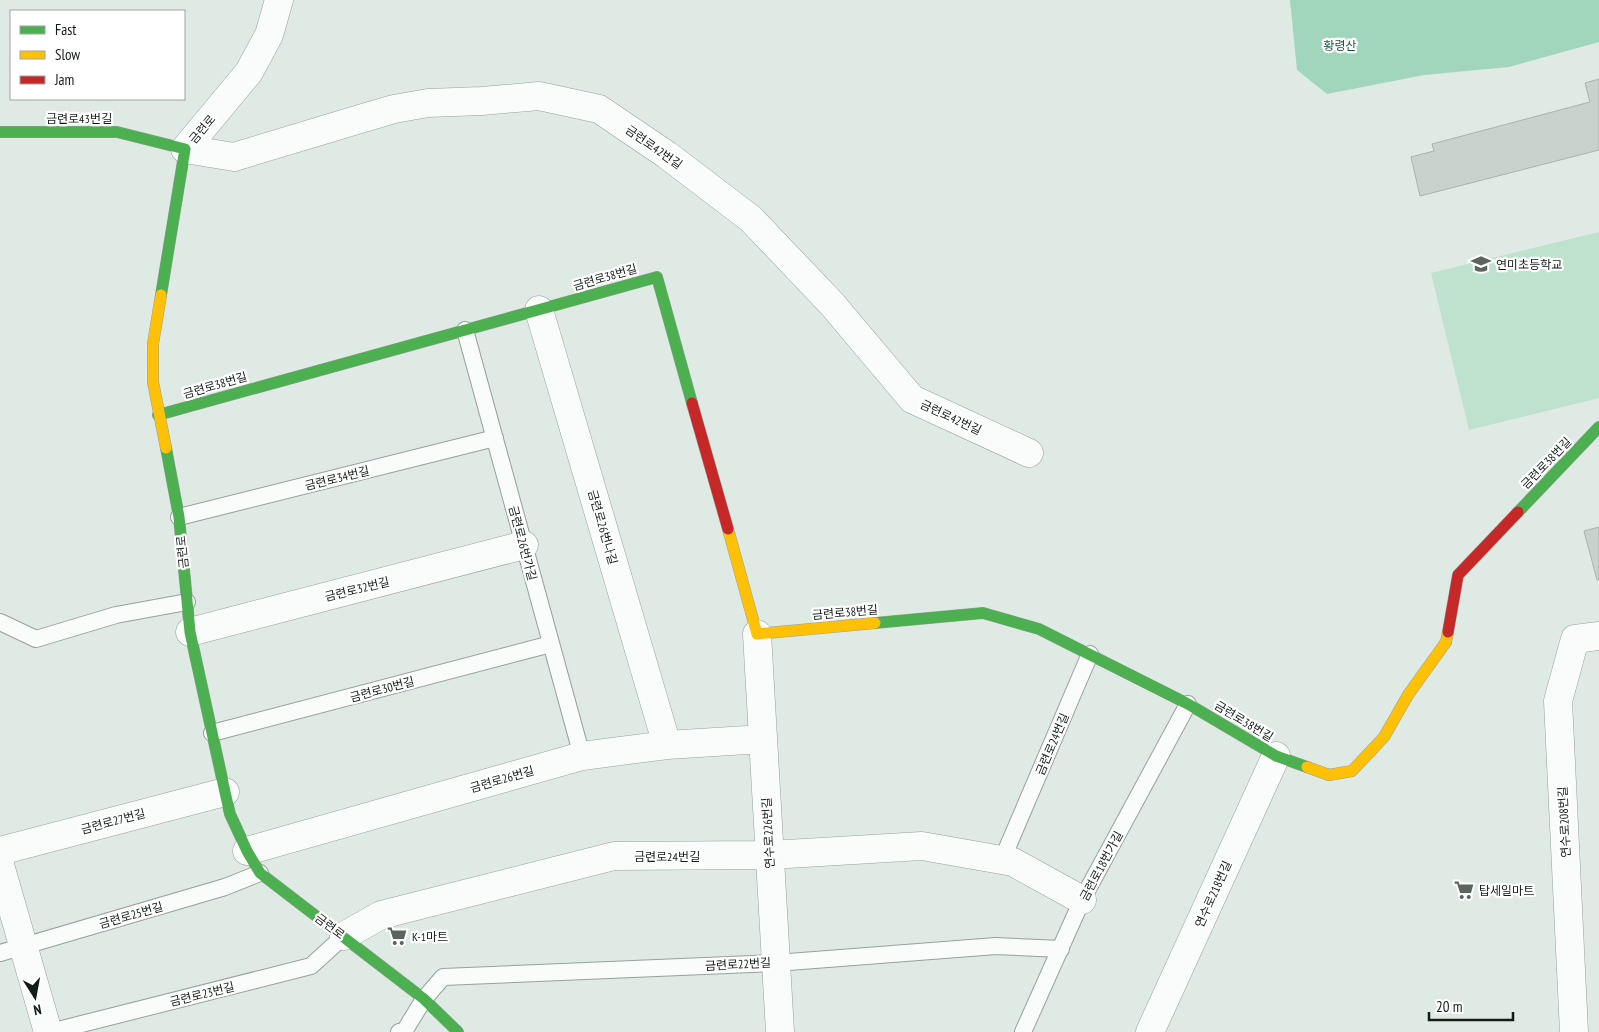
<svg xmlns="http://www.w3.org/2000/svg" width="1599" height="1032" font-family="'PT Sans Narrow','Noto Sans KR',sans-serif">
  <style>
    .green { fill: #bfe2cf }
    .forest { fill: #a2d6bc }
    .building { fill: #c8d3cd; stroke: #aab4ae }
    .lines { fill: none; stroke-linecap: round; stroke-linejoin: round }
    .lane-casing { stroke: #98a19c; stroke-width: 18 }
    .street-casing { stroke: #98a19c; stroke-width: 29 }
    .fast-casing { stroke: #98a19c; stroke-width: 12 }
    .slow-casing { stroke: #98a19c; stroke-width: 12 }
    .jam-casing { stroke: #98a19c; stroke-width: 12 }
    .lane { stroke: #fafcfb; stroke-width: 16 }
    .street { stroke: #fafcfb; stroke-width: 28 }
    .fast { stroke: #4caf50; stroke-width: 11 }
    .slow { stroke: #ffc107; stroke-width: 11 }
    .jam { stroke: #c62828; stroke-width: 11 }
    .labels { text-anchor: middle; dominant-baseline: central; stroke-width: 4.5; stroke-linejoin: round; paint-order: stroke }
    .park-label { font-size: 12px; fill: #19593e; stroke: #fff }
    .street-label { font-size: 12px; fill: #141c18; stroke: #fff }
    .poi-label { font-size: 12px; fill: #141c18; stroke: #fff; text-anchor: start }
  </style>
  <rect width="100%" height="100%" fill="#deeae3"/>
  <path class="green" d="M1599,232V398L1469,430L1431,273Z"/>
  <path class="forest" d="M1290,0H1599V42L1509,67L1424,75L1327,94L1297,70Z"/>
  <path class="building" d="M1599,79V150L1420,196L1411,157L1434,151L1432,144L1590,102L1585,83Z
    M1599,527V580H1597L1584,531Z"/>
  <g class="lines">
    <defs>
      <path id="lane" d="M465,330L582,756
        M179,517L495,438
        M0,622L36,639L116,615L187,602
        M212,733L551,644
        M1002,860L1090,654
        M0,953L225,887L260,873
        M50,1032L311,966L344,936
        M399,1032L405,1030L424,999L443,977L776,963L996,946L1061,949
        M1023,1032L1082,900L1188,704"/>
      <path id="street" d="M279,0L269,35L249,72L185,149L234,157L360,119L394,109L428,103L482,101L539,96L599,109L667,155L751,219L832,304L912,399L1029,453
        M539,310L667,745
        M190,632L524,545
        M757,634L780,1032
        M0,851L225,792
        M247,851L582,756L667,745L763,739
        M0,865L48,1032
        M344,936L381,915L614,856L770,855L922,846L1013,862L1082,900
        M1150,1032L1276,756
        M1574,1032L1558,701L1575,639L1599,636"/>
      <path id="fast" d="M0,132H117L185,149L161,295
        M158,415L657,277L692,403
        M166,448L179,517L190,632L225,792L230,814L247,851L260,873L424,999L458,1032
        M1518,512L1599,427
        M875,623L983,613L1039,629L1188,704L1276,756L1307,767"/>
      <path id="slow" d="M161,295L153,344V382L166,448
        M728,529L757,634L875,623
        M1307,767L1329,775L1352,771L1384,737L1408,695L1446,642L1448,632"/>
      <path id="jam" d="M692,403L728,529
        M1448,632L1458,575L1518,512"/>
    </defs>
    <use href="#lane" class="lane-casing"/>
    <use href="#street" class="street-casing"/>
    <use href="#fast" class="fast-casing"/>
    <use href="#slow" class="slow-casing"/>
    <use href="#jam" class="jam-casing"/>
    <use href="#lane" class="lane"/>
    <use href="#street" class="street"/>
    <use href="#fast" class="fast"/>
    <use href="#slow" class="slow"/>
    <use href="#jam" class="jam"/>
  </g>
  <defs>
    <symbol id="school-bare" viewBox="-9 -9 18 18"><path d="M0-5L7-2L0 1L-7-2ZM-4 1L0 2.5L4 1V4Q0 6-4 4Z" fill="#5b645f" stroke="#fff" stroke-width="2.5" paint-order="stroke"/></symbol>
    <symbol id="supermarket-bare" viewBox="-9 -9 18 18"><path d="M-6-5.5h2.5l.6 2H6L4.5 2H-2.5L-4.4-4H-6ZM-1.5 3.2a1.3 1.3 0 1 0 .1 0ZM3 3.2a1.3 1.3 0 1 0 .1 0Z" fill="#5b645f" stroke="#fff" stroke-width="2.5" paint-order="stroke"/></symbol>
  </defs>
  <g fill-rule="evenodd">
    <use href="#school-bare" x="1467" y="250" width="28" height="28"/>
    <use href="#supermarket-bare" x="1450" y="876" width="28" height="28"/>
    <use href="#supermarket-bare" x="383" y="922" width="28" height="28"/>
  </g>
  <g class="labels">
    <g class="park-label">
      <text x="1340" y="45">황령산</text>
    </g>
    <g class="street-label">
      <text x="79" y="118">금련로43번길</text>
      <text transform="translate(202 129) rotate(-50)">금련로</text>
      <text transform="translate(654 147) rotate(35)">금련로42번길</text>
      <text transform="translate(605 277) rotate(-16)">금련로38번길</text>
      <text transform="translate(215 385) rotate(-16)">금련로38번길</text>
      <text transform="translate(951 417) rotate(25)">금련로42번길</text>
      <text transform="translate(1546 463) rotate(-46)">금련로38번길</text>
      <text transform="translate(337 478) rotate(-14)">금련로34번길</text>
      <text transform="translate(603 527) rotate(74)">금련로26번나길</text>
      <text transform="translate(523 543) rotate(75)">금련로26번가길</text>
      <text transform="translate(182 552) rotate(-96)">금련로</text>
      <text transform="translate(357 589) rotate(-14)">금련로32번길</text>
      <text transform="translate(845 612) rotate(-5)">금련로38번길</text>
      <text transform="translate(382 689) rotate(-15)">금련로30번길</text>
      <text transform="translate(1244 721) rotate(31)">금련로38번길</text>
      <text transform="translate(1052 744) rotate(-67)">금련로24번길</text>
      <text transform="translate(502 779) rotate(-16)">금련로26번길</text>
      <text transform="translate(113 821) rotate(-15)">금련로27번길</text>
      <text transform="translate(1564 822) rotate(-93)">연수로208번길</text>
      <text transform="translate(768 833) rotate(-93)">연수로226번길</text>
      <text x="667" y="856">금련로24번길</text>
      <text transform="translate(1101 866) rotate(-62)">금련로18번가길</text>
      <text transform="translate(1213 894) rotate(-66)">연수로218번길</text>
      <text transform="translate(131 915) rotate(-16)">금련로25번길</text>
      <text transform="translate(330 926) rotate(37)">금련로</text>
      <text transform="translate(738 964) rotate(-3)">금련로22번길</text>
      <text transform="translate(202 994) rotate(-14)">금련로23번길</text>
    </g>
    <g class="poi-label">
      <text x="1496" y="264">연미초등학교</text>
      <text x="1479" y="890">탑세일마트</text>
      <text x="412" y="936">K-1마트</text>
    </g>
  </g>
  <rect x="10" y="10" width="175" height="90" fill="#ffffff" stroke="#a1a4a3"/>
  <rect x="20" y="26" width="25" height="8" fill="#4caf50" stroke="#a1a4a3"/>
  <text x="55" y="35" font-size="15" fill="#141c18">Fast</text>
  <rect x="20" y="51" width="25" height="8" fill="#ffc107" stroke="#a1a4a3"/>
  <text x="55" y="60" font-size="15" fill="#141c18">Slow</text>
  <rect x="20" y="76" width="25" height="8" fill="#c62828" stroke="#a1a4a3"/>
  <text x="55" y="85" font-size="15" fill="#141c18">Jam</text>
  <g transform="translate(35 997) rotate(169)" stroke="#ffffff" stroke-width="4" paint-order="stroke">
  <path d="M0-4L9 19L0 12L-9 19Z" fill="#141c18"/>
  <text y="-8" font-size="14" font-weight="bold" text-anchor="middle" fill="#141c18">N</text>
  </g>
  <path d="M1429 1012v8h84v-8" fill="none" stroke="#141c18" stroke-width="2.5"/>
  <text x="1436" y="1012" font-size="15" fill="#141c18" stroke="#ffffff" stroke-width="4" paint-order="stroke">20 m</text>
</svg>
